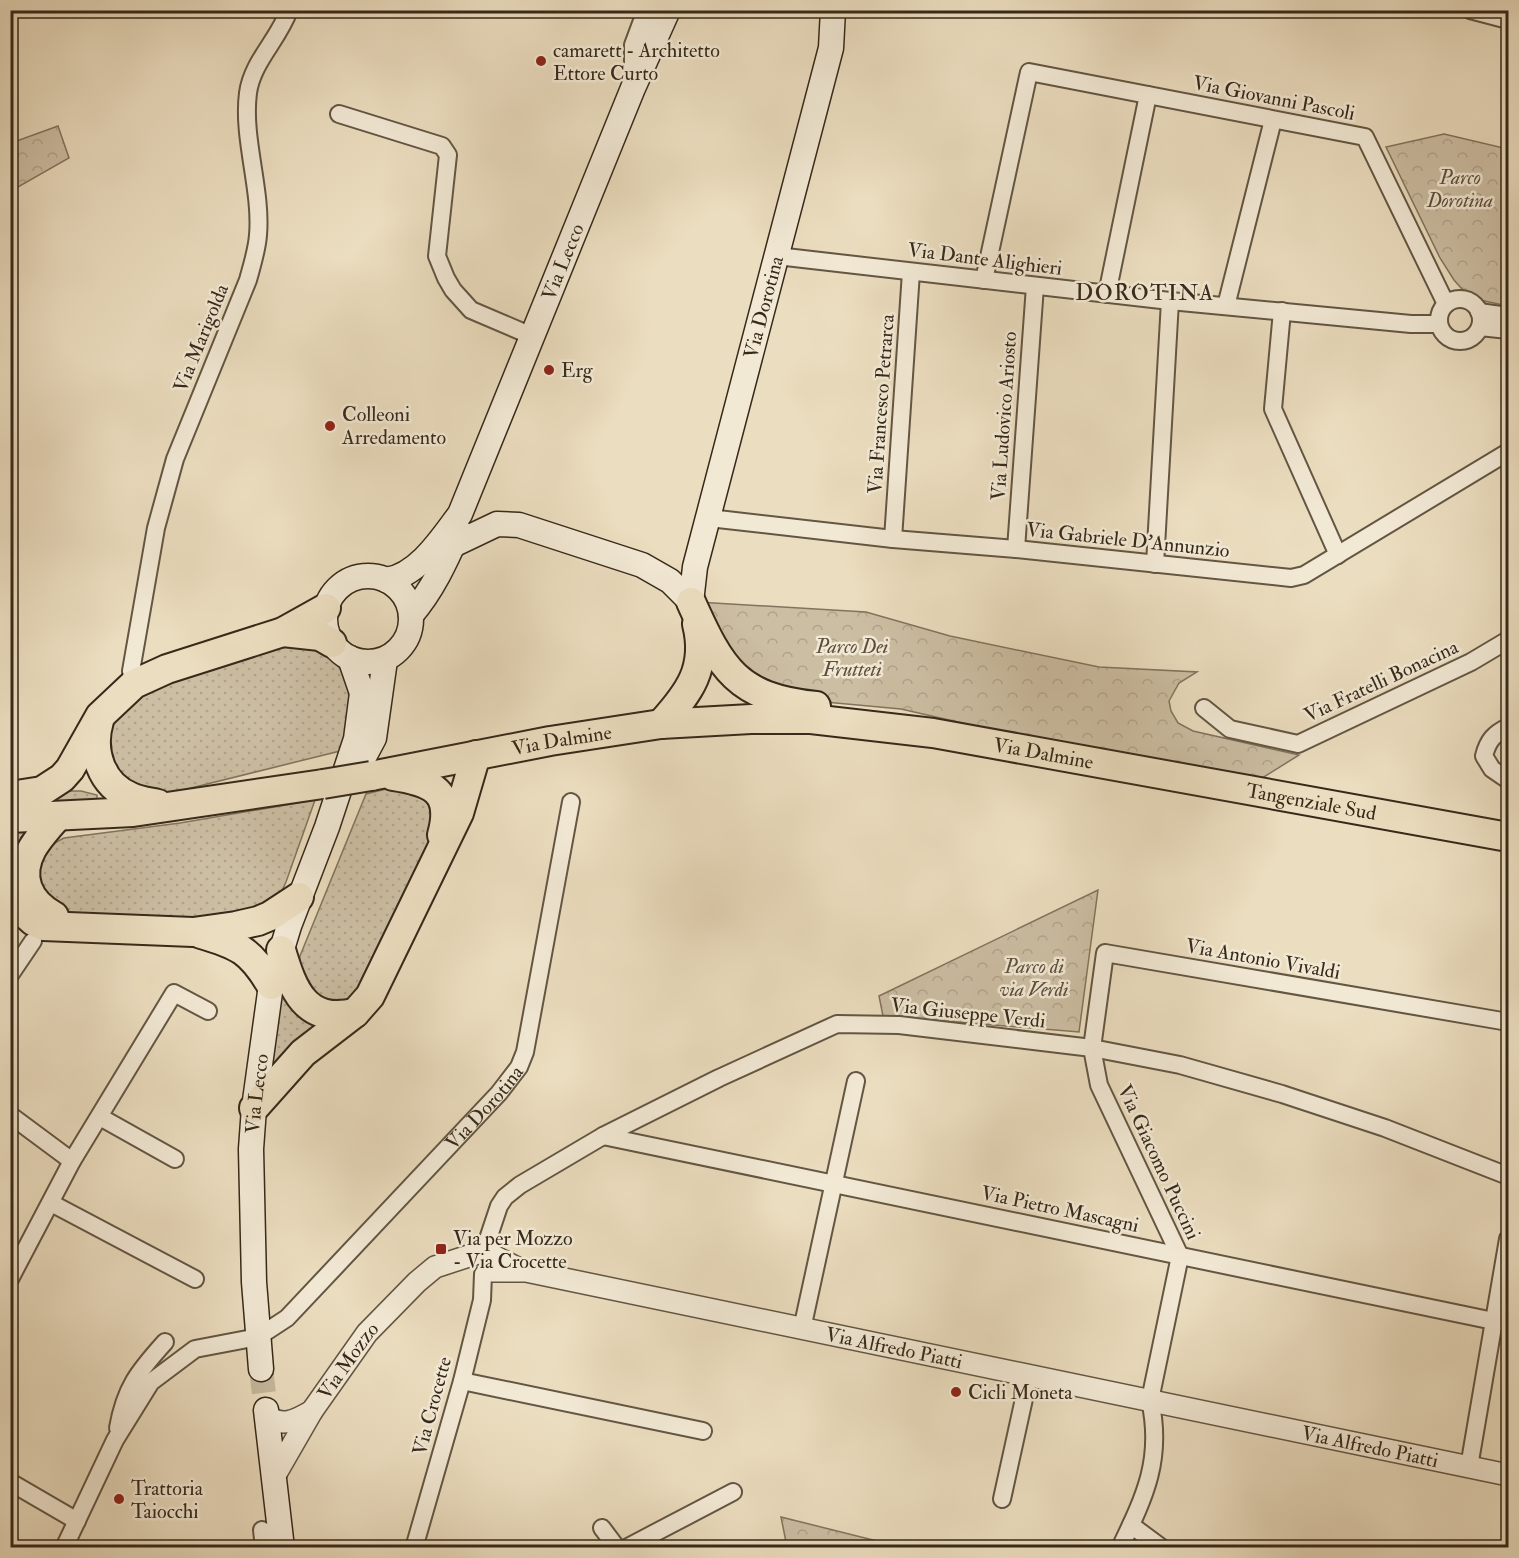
<svg xmlns="http://www.w3.org/2000/svg" width="1519" height="1558" font-family="'IM FELL Double Pica',serif">
  <style>
    .grass { fill: url(#grass-dots); stroke: #81745e; stroke-width: 1.5 }
    .forest { fill: url(#forest-crowns); stroke: #81745e; stroke-width: 1.5 }
    .lines { fill: none; stroke-linecap: round; stroke-linejoin: round }
    .secondary-tunnel { stroke: #c7b99e; stroke-width: 24; stroke-dasharray: 24 12; stroke-linecap: butt }
    .minor-casing { stroke: #635643; stroke-width: 20 }
    .tertiary-casing { stroke: #635643; stroke-width: 24 }
    .secondary-casing { stroke: #36291a; stroke-width: 27 }
    .trunk-casing { stroke: #36291a; stroke-width: 32 }
    .minor { stroke: #f2e9d5; stroke-width: 16 }
    .tertiary { stroke: #f2e9d5; stroke-width: 21 }
    .secondary { stroke: #f2e9d5; stroke-width: 24 }
    .trunk { stroke: #ebddbf; stroke-width: 28 }
    .trunk-bridge-casing { stroke: #36291a; stroke-width: 32; stroke-linecap: butt }
    .trunk-bridge { stroke: #ebddbf; stroke-width: 28 }
    .poi-dot { fill: #8f2418; stroke: #f2e9d5; stroke-width: 2 }
    .labels { text-anchor: middle; dominant-baseline: central; stroke-width: 5; stroke-linejoin: round; paint-order: stroke }
    .poi-label { font-size: 20px; fill: #36291a; stroke: #f2e9d5; text-anchor: start }
    .street-label { font-size: 20px; fill: #36291a; stroke: #f2e9d5 }
    .park-label { font-size: 20px; font-style: italic; fill: #5c4e3c; stroke: #f2e9d5 }
    .quarter-label { font-size: 22px; letter-spacing: 1.5px; fill: #36291a; stroke: #f2e9d5 }
  </style>
  <defs>
    <pattern id="grass-dots" width="8" height="8" patternUnits="userSpaceOnUse" patternTransform="scale(1.5)"><rect width="8" height="8" fill="#ccbea3"/><path d="M2 2h.1M6 6h.1" fill="none" stroke="#b0a38c" stroke-width="1.8" stroke-linecap="round"/></pattern>
    <pattern id="forest-crowns" width="20" height="18" patternUnits="userSpaceOnUse" patternTransform="scale(1.5)"><rect width="20" height="18" fill="#ccbea3"/><path d="M2 6a3 3 0 1 1 6 0M12 15a3 3 0 1 1 6 0" fill="none" stroke="#b0a38c"/></pattern>
  </defs>
  <rect width="100%" height="100%" fill="#ebddbf"/>
  <filter id="stains"><feTurbulence type="fractalNoise" baseFrequency=".00333" numOctaves="4"/><feColorMatrix values="0 0 0 0 .2 0 0 0 0 .09 0 0 0 0 .02 0 0 0 .5 -.17"/></filter>
  <radialGradient id="worn" r=".72"><stop offset=".6" stop-color="#630" stop-opacity="0"/><stop offset="1" stop-color="#630" stop-opacity=".3"/></radialGradient>
  <path class="grass" d="M298,640L316,646L333,660L347,677L351,721L340,751L175,792H151L113,772L108,733L113,716L133,694Z
    M398,786C433,800 432,803 432,840L355,998L331,1004L306,988L299,966L300,956L366,794Z
    M66,791H81L97,795V802L12,805Z
    M315,800L286,882L280,895L268,905L210,923L72,914L49,904L39,895C38,866 34,852 64,838L180,823Z
    M45,825L21,892L11,891L10,827Z
    M279,966L331,1022L259,1095Z"/>
  <path class="forest" d="M58,126L69,158L11,191V143Z
    M1444,134L1508,149V306L1470,298L1454,280L1440,258L1386,147Z
    M697,602L866,612L950,636L1099,667L1197,672L1179,683L1169,701L1171,711L1178,723L1193,731L1299,755L1259,780L993,730L901,709L814,701L788,695L740,667Z
    M1098,890L1079,1032L883,1016L879,996Z
    M781,1517L901,1547H787Z"/>
  <g class="lines">
    <path class="secondary-tunnel" d="M261,1369L266,1410"/>
    <defs>
      <g id="minor">
        <path d="M1470,10L1508,20"/>
        <path d="M633,82V45L646,10"/>
        <path d="M339,114L442,146L448,155L437,256L446,278L453,290L471,310L532,336"/>
        <path d="M777,256L1170,301L1411,324H1439"/>
        <path d="M984,280L1029,72L1365,137L1446,304"/>
        <path d="M1107,294L1148,95"/>
        <circle cx="1460" cy="320" r="21"/>
        <path d="M1226,306L1273,120"/>
        <path d="M1282,311L1273,409L1338,555"/>
        <path d="M1479,312L1508,316"/>
        <path d="M1480,327L1508,330"/>
        <path d="M709,518L893,539L1016,549L1291,578L1304,575L1508,452"/>
        <path d="M893,539L911,272"/>
        <path d="M1016,549L1035,286"/>
        <path d="M1155,564L1170,301"/>
        <path d="M134,684L131,671L156,528L175,459L248,280C252,265 257,250 258,235C262,190 242,138 248,93C252,62 279,39 289,10"/>
        <path d="M1204,708L1230,729L1298,744L1471,662L1508,640"/>
        <path d="M1508,727C1494,734 1488,740 1484,756L1492,769L1508,780"/>
        <path d="M10,975L33,941"/>
        <path d="M10,1115L72,1161"/>
        <path d="M100,1117L175,1159"/>
        <path d="M603,1136L1508,1324"/>
        <path d="M51,1203L195,1279"/>
        <path d="M484,1251L499,1206L505,1197L520,1185L603,1136L719,1078L837,1024L899,1025L1092,1048L1180,1065L1282,1094L1385,1128L1508,1176"/>
        <path d="M10,1279L72,1161L174,993L208,1011"/>
        <path d="M802,1329L856,1081"/>
        <path d="M462,1381L703,1431"/>
        <path d="M118,1428C125,1388 138,1372 165,1342"/>
        <path d="M1469,1467L1508,1239"/>
        <path d="M10,1482L77,1521"/>
        <path d="M1002,1499L1029,1376"/>
        <path d="M1131,1525L1162,1548"/>
        <path d="M602,1528L617,1548"/>
        <path d="M262,1530L264,1548"/>
        <path id="s1" d="M64,1548L115,1440L151,1382L195,1349L258,1337L287,1318L499,1093L519,1067L525,1052L571,802"/>
        <path d="M414,1548L462,1381L482,1300L483,1274"/>
        <path d="M626,1548L733,1492"/>
        <path d="M1120,1548C1145,1496 1163,1459 1150,1400L1180,1256L1099,1085L1092,1048L1105,953L1508,1022"/>
      </g>
      <g id="tertiary">
        <path id="s2" d="M492,1271H526L1508,1475"/>
        <path d="M267,1416C283,1428 296,1420 312,1411"/>
        <path id="s3" d="M274,1477L312,1411L367,1333L417,1282L435,1267L484,1251L517,1268"/>
      </g>
      <g id="secondary">
        <path d="M453,545L497,524L519,525L642,565L670,581L691,602"/>
        <circle cx="368" cy="619" r="43"/>
        <path id="s4" d="M386,580C418,576 442,538 460,514L633,88L668,10"/>
        <path id="s5" d="M691,602L695,567L831,48L833,10"/>
        <path d="M411,615C432,591 446,561 459,531"/>
        <path d="M357,770L374,738L385,660"/>
        <path id="s6" d="M261,1369L254,1282L251,1149L254,1108L271,985L289,926L327,827L356,739L362,693L350,658"/>
        <path d="M266,1410L282,1548"/>
      </g>
      <g id="trunk">
        <path d="M691,602C721,669 737,698 816,706"/>
        <path d="M283,632L320,636L332,643"/>
        <path d="M99,721C90,751 101,785 131,797C139,801 149,802 158,804"/>
        <path d="M661,724C689,693 708,668 697,624"/>
        <path id="s7" d="M371,776L550,741L661,724L751,719H811L933,733L1508,837"/>
        <path d="M393,776C432,782 454,791 442,835"/>
        <path d="M10,796L42,791L62,778L70,769L100,716L134,684L167,669L283,632L326,608"/>
        <path d="M10,818L133,812L323,784"/>
        <path d="M10,900L33,921L43,926L193,932L236,926L258,921L270,916L299,897"/>
        <path d="M54,916C28,902 17,877 32,849C39,837 49,826 58,816"/>
        <path d="M201,934C239,945 251,951 271,985"/>
        <path d="M281,950C293,990 305,1024 355,1013"/>
        <path d="M254,1108L303,1053L355,1013L370,996L459,813L476,755"/>
      </g>
    </defs>
    <use href="#minor" class="minor-casing"/>
    <use href="#tertiary" class="tertiary-casing"/>
    <use href="#secondary" class="secondary-casing"/>
    <use href="#trunk" class="trunk-casing"/>
    <use href="#minor" class="minor"/>
    <use href="#tertiary" class="tertiary"/>
    <use href="#secondary" class="secondary"/>
    <use href="#trunk" class="trunk"/>
    <defs>
      <path id="trunk-bridge" d="M323,784L371,776"/>
    </defs>
    <use href="#trunk-bridge" class="trunk-bridge-casing"/>
    <use href="#trunk-bridge" class="trunk-bridge"/>
  </g>
  <g class="poi-dot">
    <circle cx="541" cy="61" r="6"/>
    <circle cx="549" cy="370" r="6"/>
    <circle cx="330" cy="426" r="6"/>
    <rect x="435" y="1243" width="12" height="12" rx="3"/>
    <circle cx="956" cy="1392" r="6"/>
    <circle cx="119" cy="1499" r="6"/>
  </g>
  <g class="labels">
    <g class="poi-label">
      <text x="553" y="50">camarett - Architetto<tspan x="553" dy="23">Ettore Curto</tspan></text>
      <text x="561" y="370">Erg</text>
      <text x="342" y="414">Colleoni<tspan x="342" dy="23">Arredamento</tspan></text>
      <text x="453" y="1238">Via per Mozzo<tspan x="453" dy="23">- Via Crocette</tspan></text>
      <text x="968" y="1392">Cicli Moneta</text>
      <text x="131" y="1488">Trattoria<tspan x="131" dy="23">Taiocchi</tspan></text>
    </g>
    <g class="street-label">
      <text transform="translate(1274 98) rotate(11)">Via Giovanni Pascoli</text>
      <text transform="translate(985 259) rotate(7)">Via Dante Alighieri</text>
      <text stroke="none"><textPath href="#s4" startOffset="374">Via Lecco</textPath></text>
      <text stroke="none"><textPath href="#s5" startOffset="304">Via Dorotina</textPath></text>
      <text transform="translate(201 338) rotate(-68)">Via Marigolda</text>
      <text transform="translate(881 404) rotate(-86)">Via Francesco Petrarca</text>
      <text transform="translate(1004 416) rotate(-86)">Via Ludovico Ariosto</text>
      <text transform="translate(1128 540) rotate(6)">Via Gabriele D'Annunzio</text>
      <text transform="translate(1381 681) rotate(-25)">Via Fratelli Bonacina</text>
      <text stroke="none"><textPath href="#s7" startOffset="194">Via Dalmine</textPath></text>
      <text stroke="none"><textPath href="#s7" startOffset="680">Via Dalmine</textPath></text>
      <text stroke="none"><textPath href="#s7" startOffset="952">Tangenziale Sud</textPath></text>
      <text transform="translate(1263 959) rotate(10)">Via Antonio Vivaldi</text>
      <text transform="translate(968 1013) rotate(6)">Via Giuseppe Verdi</text>
      <text stroke="none"><textPath href="#s6" startOffset="276">Via Lecco</textPath></text>
      <text stroke="none"><textPath href="#s1" startOffset="630">Via Dorotina</textPath></text>
      <text transform="translate(1159 1162) rotate(65)">Via Giacomo Puccini</text>
      <text transform="translate(1060 1209) rotate(12)">Via Pietro Mascagni</text>
      <text stroke="none"><textPath href="#s2" startOffset="410">Via Alfredo Piatti</textPath></text>
      <text stroke="none"><textPath href="#s3" startOffset="138">Via Mozzo</textPath></text>
      <text transform="translate(432 1406) rotate(-75)">Via Crocette</text>
      <text stroke="none"><textPath href="#s2" startOffset="896">Via Alfredo Piatti</textPath></text>
    </g>
    <g class="park-label">
      <text x="1460" y="177">Parco<tspan x="1460" dy="23">Dorotina</tspan></text>
      <text x="852" y="646">Parco Dei<tspan x="852" dy="23">Frutteti</tspan></text>
      <text x="1034" y="966">Parco di<tspan x="1034" dy="23">via Verdi</tspan></text>
    </g>
    <g class="quarter-label">
      <text x="1145" y="293">DOROTINA</text>
    </g>
  </g>
  <rect width="1519" height="1558" fill="none" stroke="#ebddbf" stroke-width="36"/>
  <rect x="12" y="12" width="1495" height="1534" fill="none" stroke="#36291a" stroke-width="3"/>
  <rect x="18" y="18" width="1483" height="1522" fill="none" stroke="#36291a" stroke-width="1.5"/>
  <rect width="100%" height="100%" filter="url(#stains)"/>
  <rect width="100%" height="100%" fill="url(#worn)"/>
</svg>
